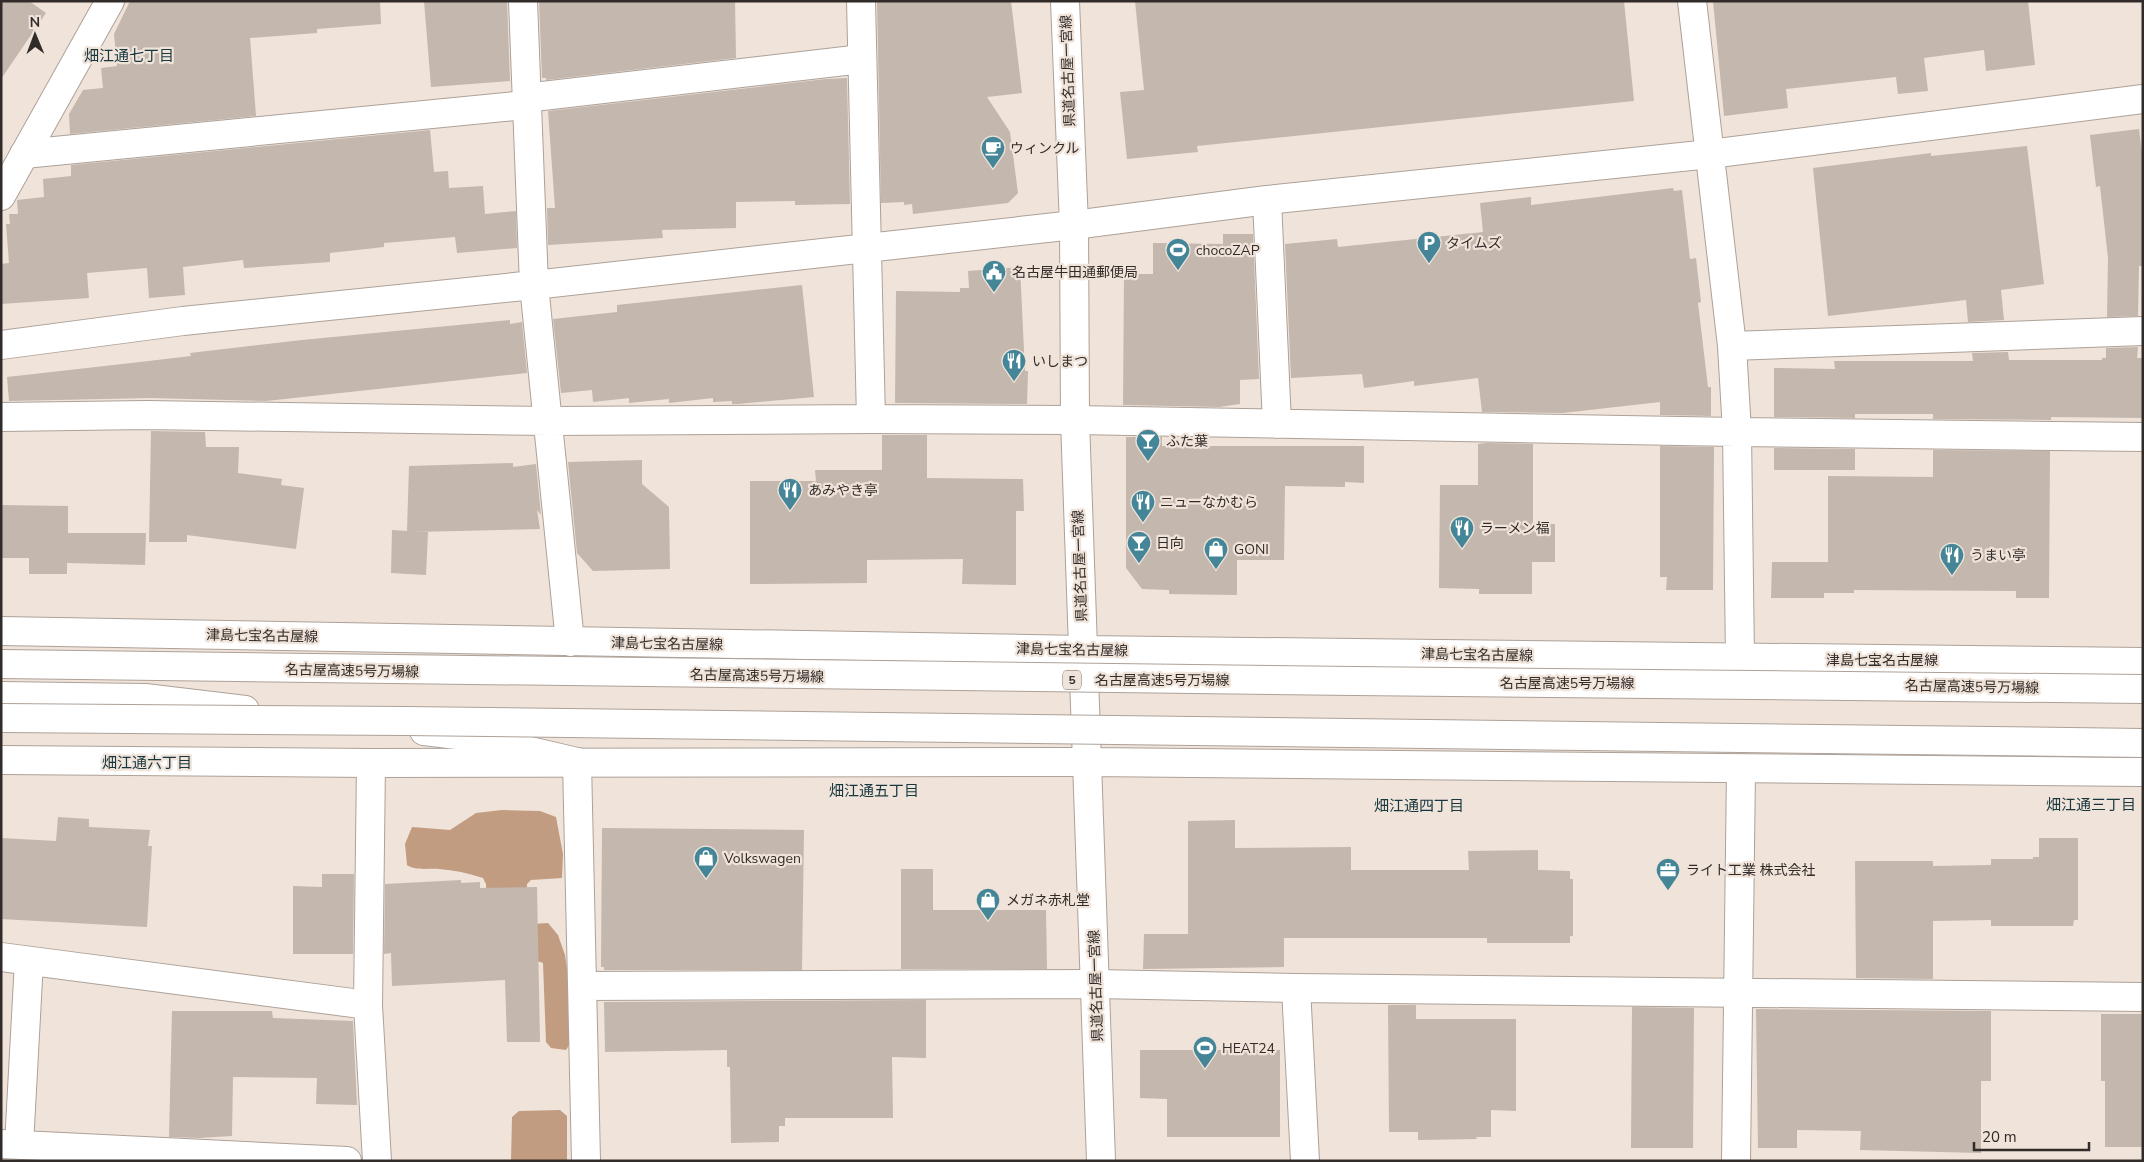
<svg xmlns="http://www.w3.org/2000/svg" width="2144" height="1162" font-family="'Nunito Sans','Noto Sans JP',sans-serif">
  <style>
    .forest { fill: #c29c80 }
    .building { fill: #c3b7ae }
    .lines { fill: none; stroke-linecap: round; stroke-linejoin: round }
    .minor-casing { stroke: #ada198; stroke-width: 30 }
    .major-casing { stroke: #ada198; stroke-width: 30 }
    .highway-casing { stroke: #ada198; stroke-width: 30 }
    .minor { stroke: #fff; stroke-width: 28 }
    .major { stroke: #fff; stroke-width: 28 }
    .highway { stroke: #fff; stroke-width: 28 }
    .highway-bridge-casing { stroke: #ada198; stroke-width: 30; stroke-linecap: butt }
    .highway-bridge { stroke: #fff; stroke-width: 28 }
    .labels { text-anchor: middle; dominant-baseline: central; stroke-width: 4.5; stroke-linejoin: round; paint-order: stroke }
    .shield { fill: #f0e3da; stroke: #6a635e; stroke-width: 1 }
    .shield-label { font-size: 12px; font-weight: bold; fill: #312c29 }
    .street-label { font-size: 14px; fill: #312c29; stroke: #f0e3da }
    .poi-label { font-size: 14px; fill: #312c29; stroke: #f0e3da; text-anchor: start }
    .neighbourhood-label { font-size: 15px; fill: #17373f; stroke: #f0e3da }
  </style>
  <rect width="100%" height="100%" fill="#f0e3da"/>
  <path class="forest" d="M502,810L540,811L556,817L563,854L562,878L531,880L527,884L526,916L532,924L548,923L558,935L565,955L571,998L573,1039L566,1050L551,1048L546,1042L543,963L489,945L486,884L483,878C468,873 454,870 439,869C428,868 416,871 407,865L405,844L412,827L450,830L476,813Z
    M560,1110L567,1116V1161H511L512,1117L519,1111Z"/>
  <path class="building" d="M1,1H29L46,13L1,79Z
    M130,1H380L381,24L317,29V33L250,38L256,116L70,134L69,114L83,90L103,88L101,68L117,66L114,34Z
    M424,1H507L510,81L431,87Z
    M539,1H735L736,58L546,80V78H542Z
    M877,1H1011L1022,93L987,97L1010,132L1018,193L1008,203L913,214L912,204L904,205V202L881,203Z
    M1135,1H1624L1634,101L1197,146L1198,152L1127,159L1120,92L1144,90Z
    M1713,1H2028L2035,65L1986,71L1984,50L1924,58L1928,91L1898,94L1896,77L1786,89L1788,108L1724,116Z
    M847,78L850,204L795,205V201L736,202V228L662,230L663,238L548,245L547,208H555L548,111L826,79Z
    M2139,129L2143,161V266H2139L2138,316L2107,317L2108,258L2100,186L2096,187L2090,135Z
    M430,130L434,172L448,171L449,188L483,186L485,214L516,211L517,248L457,253L455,237L384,243V247L330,253V262L244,268L243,260L183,267L185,295L149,298L147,268L87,273L89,298L1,304V264L9,263L6,224H10L9,214H18L17,200L44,197L43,179L71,176V165Z
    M2027,146L2044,284L2001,290L2004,320L1968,322L1966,300L1828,316L1813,168L1931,153V156Z
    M1673,188L1674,191L1682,190L1690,259L1696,258L1701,302L1698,303L1708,387H1711V416L1660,415V402L1563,413L1482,412L1478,378L1414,386V381L1364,388L1362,374L1291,378L1285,244L1337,239L1338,247L1483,232L1480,203L1531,197V205Z
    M1223,234H1253L1259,379L1240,380V404L1219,407L1123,405L1124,274H1153V243L1223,244Z
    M1020,267L1025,371H1028L1027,404L895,403L896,291L960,292V288H969L968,271Z
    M802,285L814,397L738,404H732V401L713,402V398L669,403V399L629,403V398L593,402L592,390L561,393L553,319L617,312V305Z
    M510,320V324L522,322L527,373L266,401L151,398L9,401L7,377L140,362L191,356L190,353L302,340Z
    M2138,347L2137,358H2143V418L2051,417V420L1933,419V414H1855V418L1774,417V368L1835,369L1834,361H1973L1972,353L2008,352L2009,360H2102V358H2106V348Z
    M151,431L205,432L206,447H239L238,473L282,479L281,485L304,488L296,549L187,535V542H149Z
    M882,435H927V478L1023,479L1024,511H1016V585L962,584L963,559L867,560V583L750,584V481H816L815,470H882Z
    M1126,437H1162V446H1364V483L1345,482V487L1285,486L1284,560H1237V595L1169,594V590L1142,589L1126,568Z
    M1486,443L1533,444V524H1555V562H1532V594H1479V589L1439,588L1440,485H1478V444Z
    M1660,446L1714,447L1713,590H1666L1667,577H1660Z
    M1774,448L1855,449V470H1774Z
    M1933,450L2050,451L2049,598H2016V591L1854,590V593H1824V598H1771L1772,562H1828V476L1933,477Z
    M642,460V484L669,507L670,569L593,571L577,553L568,462Z
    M513,463V467L536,464L541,515L537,510L540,529L414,532H428L426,575L391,573L392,530L407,531L409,466Z
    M1,505L68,506V533H146L145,565L67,563V574H29V558H1Z
    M58,817L89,819V827L150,830L148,846H152L147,927L1,919V838L56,841Z
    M1235,820V848L1351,847V870H1469L1468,851L1538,850V870L1570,871V879H1573V936H1570V943H1487V938H1284V967L1143,969L1144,934H1188V821Z
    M602,828L804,830L802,970H604V967H601Z
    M2039,838H2078V920H2074L2073,926H1991V920L1933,921V979L1856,978L1855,861H1933V866L1991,865V859H2033V857H2039Z
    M901,869H933V910H1046L1047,969H901Z
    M322,874H354L353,954H293V886L322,887Z
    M461,880V883L480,882V888L537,887L540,1042H507L505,980L392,986L391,953L384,954L385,884Z
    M926,1000V1058L892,1057L893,1118H785V1126H779V1142L731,1143L730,1067H727V1050L605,1052L604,1002Z
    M1388,1005H1416V1019H1516V1111L1491,1110V1137H1476L1477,1139L1418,1140V1132H1389Z
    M1632,1007L1694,1008L1693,1148H1631Z
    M1756,1009L1991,1011V1081H1981V1153L1860,1150L1861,1131L1797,1130V1148H1758Z
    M172,1011H272L273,1018L353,1021L357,1105L316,1104L317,1078L233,1077L232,1136L199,1138L169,1137Z
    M2101,1014H2143V1147H2105V1081H2101Z
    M1140,1050H1280V1137H1167V1099L1140,1098Z"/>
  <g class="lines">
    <defs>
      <path id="minor" d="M523,1L534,285L570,642
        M861,1L871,419
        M1692,1L1732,346L1737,432L1740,659
        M525,98L862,59
        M24,154L525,105
        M1,196L110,1
        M1267,200L1277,424
        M1,345L183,321L534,285L1074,225L1267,200L1710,154L2143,99
        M1732,346L2143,331
        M1,417L147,415L549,421L871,419L1075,420L1737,432L2143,437
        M577,762L586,1161
        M371,763L368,1005L377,1161
        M1,957L368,1005
        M582,986L1096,984L1296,988L2143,997
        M1296,988L1305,1161
        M1,1144L347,1161
        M19,1145L29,961
        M1736,1161L1741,770"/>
      <path id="major" d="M1065,1L1074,225L1075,420L1101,1161
        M1,631L1083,650L2143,662
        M1,760L371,763L1088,762L2143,772"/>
      <path id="highway" d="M1,696L145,698L245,710
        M424,731L466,736L577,762"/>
    </defs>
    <use href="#minor" class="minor-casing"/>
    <use href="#major" class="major-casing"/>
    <use href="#highway" class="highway-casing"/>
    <use href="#minor" class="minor"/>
    <use href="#major" class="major"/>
    <use href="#highway" class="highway"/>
    <defs>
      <path id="highway-bridge" d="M1,664C715,678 1429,680 2143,689
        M1,718L405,721L2143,743"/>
    </defs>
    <use href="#highway-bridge" class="highway-bridge-casing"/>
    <use href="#highway-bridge" class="highway-bridge"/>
  </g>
  <defs>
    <symbol id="cafe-pin" viewBox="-11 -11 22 30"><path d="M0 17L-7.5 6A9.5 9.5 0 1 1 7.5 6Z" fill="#448697" stroke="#f0e3da"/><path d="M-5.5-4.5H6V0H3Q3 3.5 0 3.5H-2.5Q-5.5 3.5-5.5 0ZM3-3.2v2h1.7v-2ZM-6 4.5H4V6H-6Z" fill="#fff"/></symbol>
    <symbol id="parking-pin" viewBox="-11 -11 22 30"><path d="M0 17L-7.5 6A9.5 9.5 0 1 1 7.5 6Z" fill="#448697" stroke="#f0e3da"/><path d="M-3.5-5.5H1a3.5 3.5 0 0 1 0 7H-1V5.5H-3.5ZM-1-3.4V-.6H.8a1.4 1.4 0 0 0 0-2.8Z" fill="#fff"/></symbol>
    <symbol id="stadium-pin" viewBox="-11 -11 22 30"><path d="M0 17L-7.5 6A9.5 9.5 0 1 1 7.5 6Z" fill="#448697" stroke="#f0e3da"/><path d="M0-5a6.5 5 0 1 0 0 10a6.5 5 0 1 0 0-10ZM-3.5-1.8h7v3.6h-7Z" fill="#fff"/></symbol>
    <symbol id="civic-pin" viewBox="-11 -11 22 30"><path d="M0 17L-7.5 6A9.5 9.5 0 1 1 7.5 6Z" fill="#448697" stroke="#f0e3da"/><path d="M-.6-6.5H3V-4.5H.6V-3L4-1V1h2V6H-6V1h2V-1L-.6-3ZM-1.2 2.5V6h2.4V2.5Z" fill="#fff"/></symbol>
    <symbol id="restaurant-pin" viewBox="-11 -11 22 30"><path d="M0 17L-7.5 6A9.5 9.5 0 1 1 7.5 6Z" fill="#448697" stroke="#f0e3da"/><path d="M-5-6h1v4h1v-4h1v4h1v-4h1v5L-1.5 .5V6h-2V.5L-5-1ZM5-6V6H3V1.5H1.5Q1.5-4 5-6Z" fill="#fff"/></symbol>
    <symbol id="bar-pin" viewBox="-11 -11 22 30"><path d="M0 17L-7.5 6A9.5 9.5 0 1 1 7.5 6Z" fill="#448697" stroke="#f0e3da"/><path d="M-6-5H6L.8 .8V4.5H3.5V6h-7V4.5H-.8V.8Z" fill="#fff"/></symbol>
    <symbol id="shop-pin" viewBox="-11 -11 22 30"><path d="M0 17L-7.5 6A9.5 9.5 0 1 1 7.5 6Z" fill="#448697" stroke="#f0e3da"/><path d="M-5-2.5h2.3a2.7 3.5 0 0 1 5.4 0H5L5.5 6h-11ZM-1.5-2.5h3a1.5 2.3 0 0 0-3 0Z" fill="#fff"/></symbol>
    <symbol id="office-pin" viewBox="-11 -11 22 30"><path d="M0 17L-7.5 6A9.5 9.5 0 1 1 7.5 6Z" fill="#448697" stroke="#f0e3da"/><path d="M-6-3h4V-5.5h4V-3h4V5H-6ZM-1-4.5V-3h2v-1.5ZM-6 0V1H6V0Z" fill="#fff"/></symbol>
  </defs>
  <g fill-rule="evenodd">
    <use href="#cafe-pin" x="979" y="134" width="28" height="38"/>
    <use href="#parking-pin" x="1415" y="229" width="28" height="38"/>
    <use href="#stadium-pin" x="1164" y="236" width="28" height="38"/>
    <use href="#civic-pin" x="980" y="258" width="28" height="38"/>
    <use href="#restaurant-pin" x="1000" y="347" width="28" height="38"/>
    <use href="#bar-pin" x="1134" y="427" width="28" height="38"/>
    <use href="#restaurant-pin" x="776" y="476" width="28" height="38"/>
    <use href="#restaurant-pin" x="1129" y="488" width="28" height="38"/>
    <use href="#restaurant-pin" x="1448" y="514" width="28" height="38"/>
    <use href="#bar-pin" x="1125" y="529" width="28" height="38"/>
    <use href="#shop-pin" x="1202" y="535" width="28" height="38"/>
    <use href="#restaurant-pin" x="1938" y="541" width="28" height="38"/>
    <use href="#shop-pin" x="692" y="844" width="28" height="38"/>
    <use href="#office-pin" x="1654" y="856" width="28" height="38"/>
    <use href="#shop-pin" x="974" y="886" width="28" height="38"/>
    <use href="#stadium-pin" x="1191" y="1034" width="28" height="38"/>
  </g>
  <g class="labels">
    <rect class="shield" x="1063" y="670.5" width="18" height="19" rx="4"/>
    <g class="shield-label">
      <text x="1072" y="680">5</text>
    </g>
    <g class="street-label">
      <text transform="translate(1068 71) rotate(-92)">県道名古屋一宮線</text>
      <text transform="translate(1080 566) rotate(-92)">県道名古屋一宮線</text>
      <text transform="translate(262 636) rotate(1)">津島七宝名古屋線</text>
      <text transform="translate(667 644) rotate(1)">津島七宝名古屋線</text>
      <text transform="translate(1072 650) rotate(1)">津島七宝名古屋線</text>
      <text transform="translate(1477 655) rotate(1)">津島七宝名古屋線</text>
      <text x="1882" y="660">津島七宝名古屋線</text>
      <text transform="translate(352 671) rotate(1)">名古屋高速5号万場線</text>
      <text transform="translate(757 676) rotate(1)">名古屋高速5号万場線</text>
      <text x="1162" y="680">名古屋高速5号万場線</text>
      <text x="1567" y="683">名古屋高速5号万場線</text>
      <text transform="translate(1972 687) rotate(1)">名古屋高速5号万場線</text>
      <text transform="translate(1096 986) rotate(-92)">県道名古屋一宮線</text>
    </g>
    <g class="poi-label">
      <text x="1010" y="148">ウィンクル</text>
      <text x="1446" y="243">タイムズ</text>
      <text x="1196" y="250">chocoZAP</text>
      <text x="1012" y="272">名古屋牛田通郵便局</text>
      <text x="1032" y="361">いしまつ</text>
      <text x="1166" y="441">ふた葉</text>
      <text x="808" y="490">あみやき亭</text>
      <text x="1160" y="502">ニューなかむら</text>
      <text x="1480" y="528">ラーメン福</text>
      <text x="1156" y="543">日向</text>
      <text x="1234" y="549">GONI</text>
      <text x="1970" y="555">うまい亭</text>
      <text x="724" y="858">Volkswagen</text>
      <text x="1686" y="870">ライト工業 株式会社</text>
      <text x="1006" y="900">メガネ赤札堂</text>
      <text x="1222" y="1048">HEAT24</text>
    </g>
    <g class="neighbourhood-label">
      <text x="129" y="56">畑江通七丁目</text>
      <text x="147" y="763">畑江通六丁目</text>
      <text x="874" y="791">畑江通五丁目</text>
      <text x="2091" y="805">畑江通三丁目</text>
      <text x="1419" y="806">畑江通四丁目</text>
    </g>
  </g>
  <rect width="2144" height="1162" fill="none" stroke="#312c29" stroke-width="5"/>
  <g transform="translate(35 35) rotate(359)" stroke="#f0e3da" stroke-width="4" paint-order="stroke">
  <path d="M0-4L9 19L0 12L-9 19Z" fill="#312c29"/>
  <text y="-8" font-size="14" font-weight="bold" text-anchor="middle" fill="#312c29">N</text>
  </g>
  <path d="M1974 1142v8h115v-8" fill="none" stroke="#312c29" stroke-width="2.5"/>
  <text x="1982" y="1142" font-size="15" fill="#312c29" stroke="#f0e3da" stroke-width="4" paint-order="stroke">20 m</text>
</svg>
